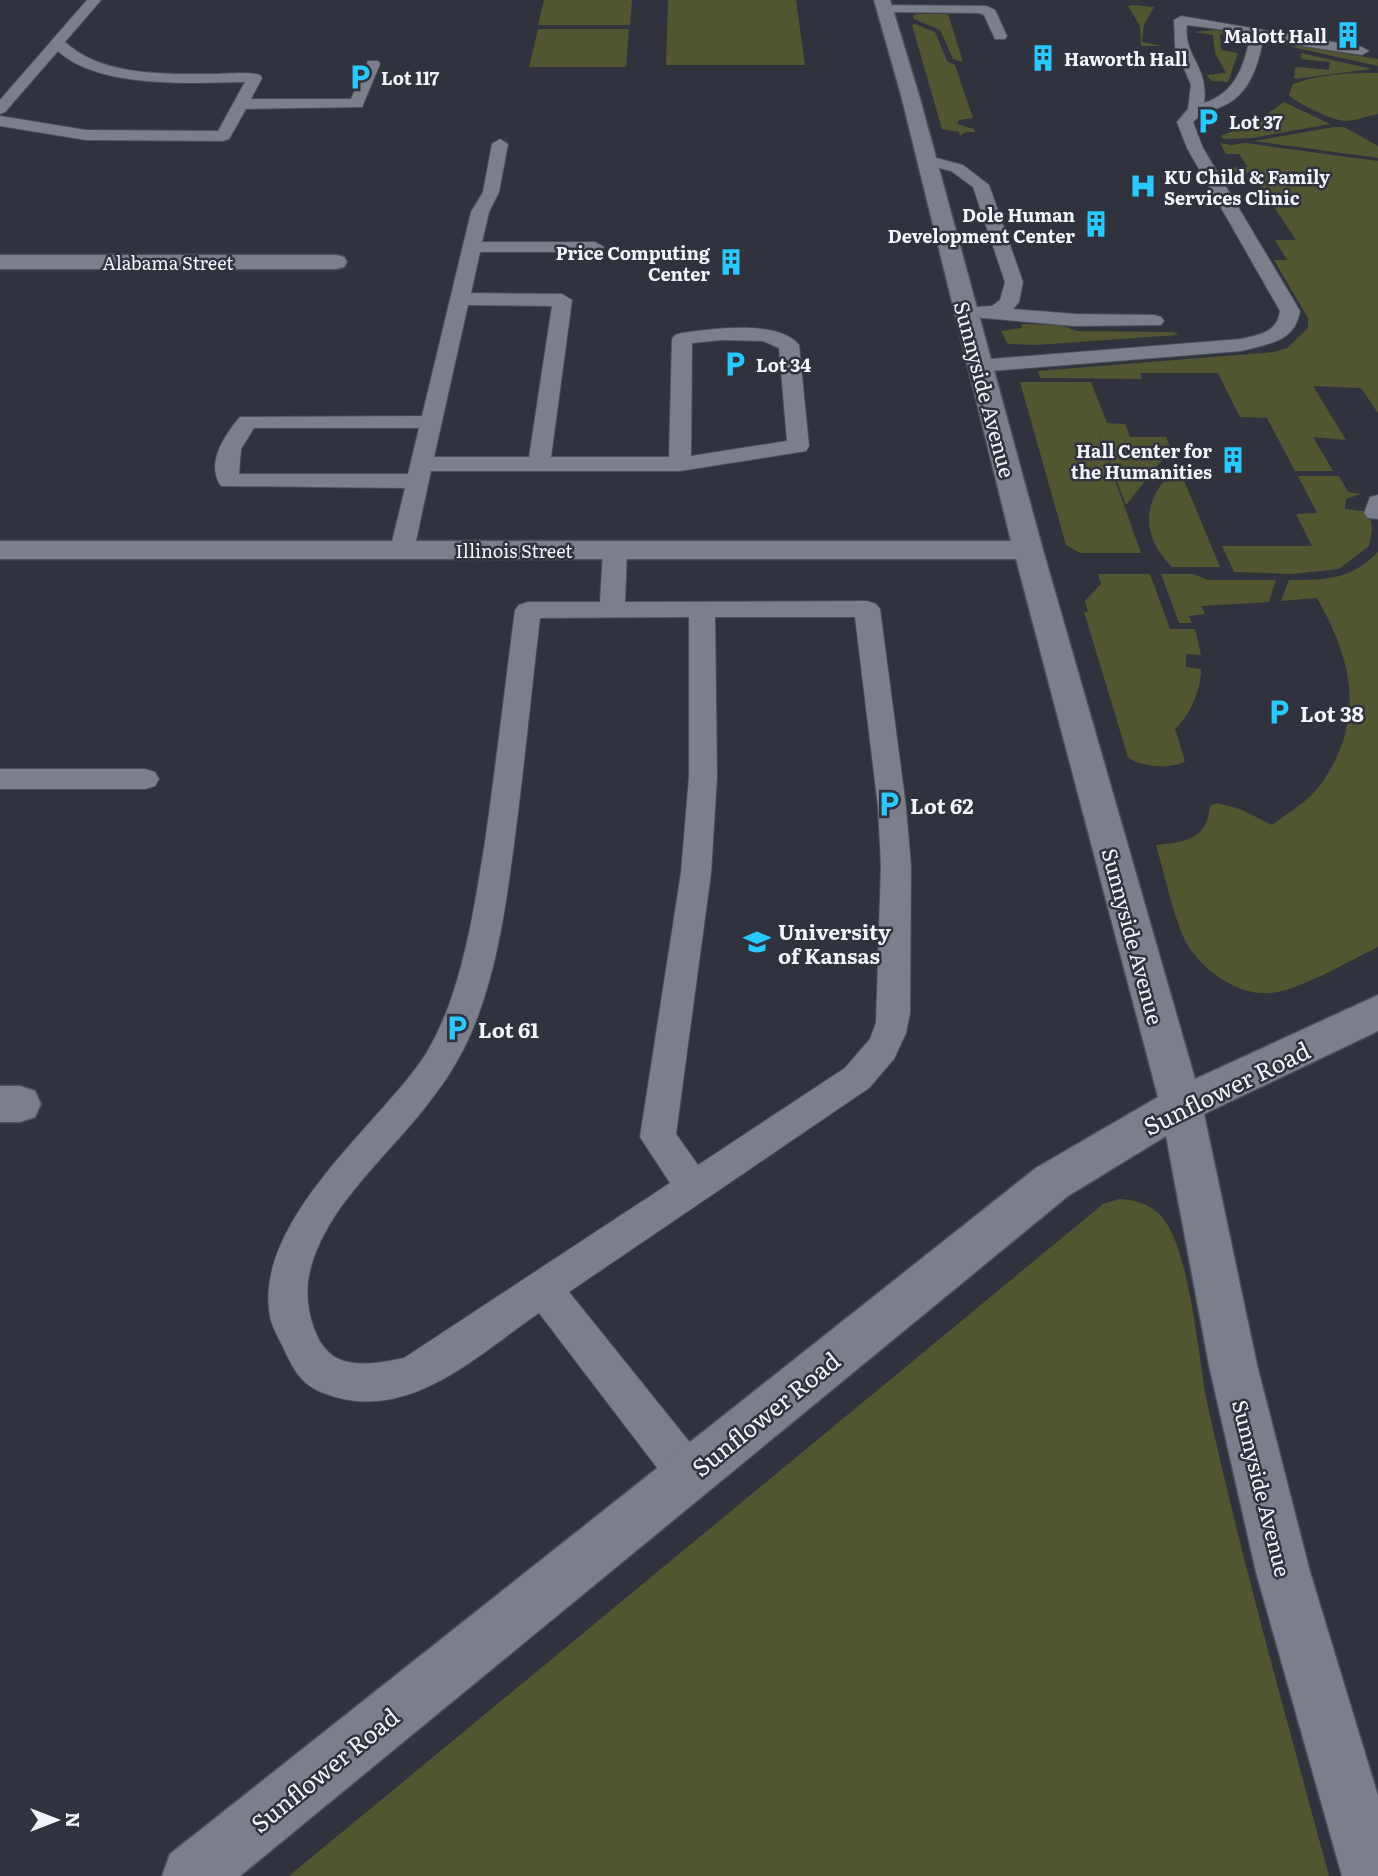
<svg xmlns="http://www.w3.org/2000/svg" width="1378" height="1876" font-family="Literata,serif">
  <style>
    .green { fill: #515631 }
    .lines { fill: none; stroke-linecap: round; stroke-linejoin: round }
    .lane-casing { stroke: #4c4f59; stroke-width: 2 }
    .street-casing { stroke: #4c4f59; stroke-width: 3 }
    .lane { fill: #7b7e8b; fill-rule: evenodd }
    .street { fill: #7b7e8b; fill-rule: evenodd }
    .labels { text-anchor: middle; dominant-baseline: central; stroke-width: 5; stroke-linejoin: round; paint-order: stroke }
    .far-poi-label { font-size: 18px; font-weight: bold; fill: #f2f4fc; stroke: #30333e; text-anchor: start }
    .far-street-label { font-size: 18px; fill: #f2f4fc; stroke: #30333e }
    .street-label { font-size: 21px; fill: #f2f4fc; stroke: #30333e }
    .poi-label { font-size: 21px; font-weight: bold; fill: #f2f4fc; stroke: #30333e; text-anchor: start }
    .near-street-label { font-size: 24px; fill: #f2f4fc; stroke: #30333e }
  </style>
  <rect width="100%" height="100%" fill="#30333e"/>
  <path class="green" d="M544,0H632L630,25H538Z
    M668,0H796L805,65H666Z
    M1134,5L1154,7L1144,24L1142,42L1164,46H1141L1140,26L1128,6Z
    M917,14H948L963,62L953,59L940,30L914,19L913,16Z
    M915,24L935,32L947,61L955,65L973,118L959,120L957,124L974,129L975,132H966L960,136L959,132L942,129L912,25Z
    M538,29H629L626,67H529Z
    M1216,30L1238,35L1220,34L1221,50L1238,53L1228,82L1211,81L1207,75L1226,73L1215,53L1213,35L1194,32Z
    M1298,46L1378,59V66L1292,47Z
    M1301,53L1372,69L1294,79L1295,68L1298,67L1329,70L1330,62L1301,59Z
    M1378,73V114C1367,116 1356,121 1345,121C1334,121 1296,103 1289,95L1293,84C1320,74 1350,73 1378,73Z
    M1284,102L1330,124L1252,138L1223,139L1221,136L1258,120Z
    M1334,127H1344L1378,146V158L1254,141Z
    M1220,143L1231,145L1245,143L1378,161V413L1361,388L1313,386L1346,440L1313,437L1333,471H1295L1267,418L1240,417L1218,373H1140L1142,379L1040,378L1038,371L1274,352L1287,348L1308,328V318L1274,260H1287L1275,240H1296L1252,173L1223,171L1224,168L1248,167L1239,154H1226Z
    M1021,324L1060,325L1077,331L1174,332L1178,335L1036,345L1008,344L1001,331L1022,328Z
    M1020,382H1091L1107,423L1125,424L1130,437H1166L1171,449L1126,505L1095,424L1141,553H1080L1066,545Z
    M1178,466L1220,567H1172C1138,533 1143,497 1178,466Z
    M1298,476H1339L1348,492L1361,494L1346,499L1345,509L1370,512L1372,530L1369,546L1339,569L1292,574L1234,572L1222,546H1312L1296,514L1317,513Z
    M1378,552V947C1350,960 1299,991 1270,993C1239,996 1205,972 1189,947C1175,926 1164,871 1156,845C1185,842 1207,840 1210,806L1217,803L1240,809L1272,825C1288,813 1310,800 1321,784C1366,720 1353,661 1317,598L1281,601L1289,580C1327,580 1350,580 1378,552Z
    M1098,574H1150L1170,629H1195L1201,655L1186,654V667L1201,669C1201,690 1190,715 1175,729L1185,761C1173,770 1138,767 1128,757L1084,612H1088L1085,601L1101,584Z
    M1161,574H1193L1208,580H1276L1269,602L1201,606L1205,614L1189,616L1192,623H1179Z
    M1119,1199C1137,1200 1154,1205 1165,1221C1191,1258 1198,1359 1208,1407C1243,1565 1287,1720 1329,1876H289L1103,1204Z"/>
  <g class="lines">
    <defs>
      <path id="lane" d="M87,0H101L65,42C101,76 165,74 211,74C227,74 245,71 260,75L262,78L251,99H351L368,61H378L380,64L362,107L246,109L229,139L223,141L86,140L0,126V116L86,130L218,131L245,82C192,83 99,89 58,51L5,112L0,114V100Z
        M885,5L986,6L995,10L1007,36L1005,39H995L984,15L979,13L880,12L878,9Z
        M1181,16L1362,47L1369,51L1362,55L1263,40C1258,66 1249,95 1223,106C1212,111 1201,113 1193,122L1203,148L1300,311C1295,342 1268,344 1241,351L979,372L972,370L969,366L972,362L979,360L1241,339C1260,334 1277,333 1280,311L1187,148L1177,122L1188,109L1191,85L1175,47L1174,20ZM1187,25L1225,30L1250,37C1244,67 1235,93 1204,103C1209,65 1183,57 1187,25Z
        M500,139L508,144L499,192L489,212L482,242H595L604,247L595,252H480L471,293L562,294L572,300L551,457H669L672,339L675,335L682,333C710,329 779,319 799,345L809,446L806,451L680,471H431L414,550L410,555L402,557L394,555L390,550L405,488L221,486C205,463 225,435 240,417L422,416L471,212L483,192L492,144ZM468,305L552,306L529,457H434ZM722,340L763,341L779,348L787,441L691,456L692,343ZM254,428H419L408,474H239L241,449Z
        M925,155L963,165L989,185L1023,282L1019,302L1013,309L1075,314L1154,315L1161,317L1164,321L1161,325L1075,326L959,316L956,312L959,308L992,306L1000,300L1005,282L973,187L951,171L919,163L917,160L919,157Z
        M1378,495V519L1368,518L1364,513L1370,497Z
        M615,543L623,545L627,550L625,602L867,601L876,604L880,609L906,807L911,866L910,1013L906,1033L894,1059L869,1088L569,1292L704,1460L710,1475L704,1490L689,1496L674,1490L539,1313C473,1358 405,1427 321,1392C299,1383 292,1366 283,1347C279,1339 274,1330 271,1321C249,1228 371,1131 419,1064C432,1046 441,1026 449,1005C468,952 476,897 485,842C496,765 505,687 515,610L519,605L528,602H600L603,550L607,545ZM689,617V777L681,873L640,1137L670,1183L404,1358C385,1362 359,1367 341,1360C314,1350 305,1307 308,1281C318,1216 379,1164 419,1115C438,1092 455,1068 468,1040C496,979 505,911 514,844C524,769 531,693 540,618ZM715,617H855L878,807L881,866L876,1023L870,1039L845,1068L698,1165L676,1134L711,873L717,777Z
        M0,769H145L155,772L159,779L155,786L145,789H0Z"/>
      <path id="street" d="M874,0H890L919,95L1043,550L1195,1079L1378,995V1031L1204,1114L1257,1365L1310,1572L1378,1796V1876H1342L1256,1572L1209,1365L1166,1136L1068,1196L240,1876H162L170,1854L1036,1168L1158,1097L1016,559H0V541H1011L901,95Z
        M0,255H336L344,257L347,262L344,267L336,269H0Z
        M0,1086H20L35,1091L41,1104L35,1117L20,1122H0Z"/>
    </defs>
    <use href="#lane" class="lane-casing"/>
    <use href="#street" class="street-casing"/>
    <use href="#lane" class="lane"/>
    <use href="#street" class="street"/>
  </g>
  <defs>
    <symbol id="building-bare" viewBox="-9 -9 18 18"><path d="M-4-6H4V6H1V3H-1V6H-4ZM-2.5-4.3h1.7v1.8h-1.7ZM.8-4.3h1.7v1.8H.8ZM-2.5-1h1.7V.8h-1.7ZM.8-1h1.7V.8H.8Z" fill="#29c8ff" stroke="#30333e" stroke-width="2.5" paint-order="stroke"/></symbol>
    <symbol id="parking-bare" viewBox="-9 -9 18 18"><path d="M-3.5-5.5H1a3.5 3.5 0 0 1 0 7H-1V5.5H-3.5ZM-1-3.4V-.6H.8a1.4 1.4 0 0 0 0-2.8Z" fill="#29c8ff" stroke="#30333e" stroke-width="2.5" paint-order="stroke"/></symbol>
    <symbol id="hospital-bare" viewBox="-9 -9 18 18"><path d="M-5-5h3v3.5h4V-5h3V5h-3V1.5h-4V5h-3Z" fill="#29c8ff" stroke="#30333e" stroke-width="2.5" paint-order="stroke"/></symbol>
    <symbol id="university-bare" viewBox="-9 -9 18 18"><path d="M0-5L7-2L0 1L-7-2ZM-4 1L0 2.5L4 1V4Q0 6-4 4Z" fill="#29c8ff" stroke="#30333e" stroke-width="2.5" paint-order="stroke"/></symbol>
  </defs>
  <g fill-rule="evenodd">
    <use href="#building-bare" x="1329" y="16" width="38" height="38"/>
    <use href="#building-bare" x="1024" y="39" width="38" height="38"/>
    <use href="#parking-bare" x="341" y="58" width="38" height="38"/>
    <use href="#parking-bare" x="1189" y="102" width="38" height="38"/>
    <use href="#hospital-bare" x="1124" y="167" width="38" height="38"/>
    <use href="#building-bare" x="1077" y="205" width="38" height="38"/>
    <use href="#building-bare" x="712" y="243" width="38" height="38"/>
    <use href="#parking-bare" x="716" y="345" width="38" height="38"/>
    <use href="#building-bare" x="1214" y="441" width="38" height="38"/>
    <use href="#parking-bare" x="1260" y="693" width="38" height="38"/>
    <use href="#parking-bare" x="870" y="785" width="38" height="38"/>
    <use href="#university-bare" x="738" y="923" width="38" height="38"/>
    <use href="#parking-bare" x="438" y="1009" width="38" height="38"/>
  </g>
  <g class="labels">
    <g class="far-poi-label">
      <text x="1327" y="35" text-anchor="end">Malott Hall</text>
      <text x="1064" y="58">Haworth Hall</text>
      <text x="381" y="77">Lot 117</text>
      <text x="1229" y="121">Lot 37</text>
      <text x="1164" y="176">KU Child &amp; Family<tspan x="1164" dy="21">Services Clinic</tspan></text>
      <text x="1075" y="214" text-anchor="end">Dole Human<tspan x="1075" dy="21">Development Center</tspan></text>
      <text x="710" y="252" text-anchor="end">Price Computing<tspan x="710" dy="21">Center</tspan></text>
      <text x="756" y="364">Lot 34</text>
      <text x="1212" y="450" text-anchor="end">Hall Center for<tspan x="1212" dy="21">the Humanities</tspan></text>
    </g>
    <g class="far-street-label">
      <text x="168" y="262">Alabama Street</text>
      <text x="514" y="550">Illinois Street</text>
    </g>
    <g class="street-label">
      <text transform="translate(986 389) rotate(75)">Sunnyside Avenue</text>
      <text transform="translate(1134 936) rotate(75)">Sunnyside Avenue</text>
      <text transform="translate(1263 1488) rotate(76)">Sunnyside Avenue</text>
    </g>
    <g class="poi-label">
      <text x="1300" y="712">Lot 38</text>
      <text x="910" y="804">Lot 62</text>
      <text x="778" y="930">University<tspan x="778" dy="24">of Kansas</tspan></text>
      <text x="478" y="1028">Lot 61</text>
    </g>
    <g class="near-street-label">
      <text transform="translate(1226 1087) rotate(-26)">Sunflower Road</text>
      <text transform="translate(765 1413) rotate(-39)">Sunflower Road</text>
      <text transform="translate(324 1769) rotate(-39)">Sunflower Road</text>
    </g>
  </g>
  <g transform="translate(56 1820) rotate(90)" stroke="#30333e" stroke-width="5" paint-order="stroke">
  <path d="M0-5L12 26L0 18L-12 26Z" fill="#f2f4fc"/>
  <text y="-10" font-size="19" font-weight="bold" text-anchor="middle" fill="#f2f4fc">N</text>
  </g>
</svg>
